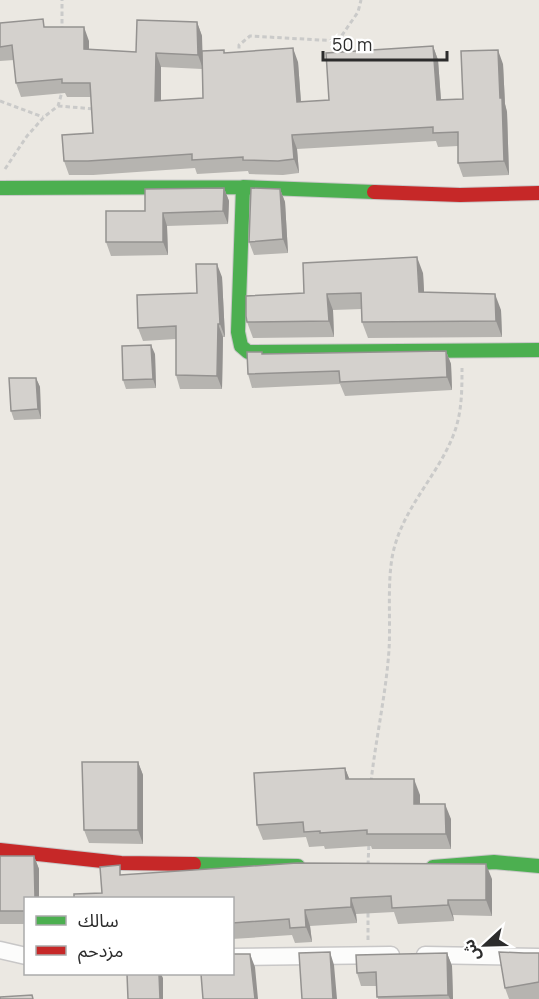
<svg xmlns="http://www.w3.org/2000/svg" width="539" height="999" font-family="Manrope,'Noto Sans Arabic',sans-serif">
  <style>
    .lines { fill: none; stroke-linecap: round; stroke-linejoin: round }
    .street-casing { stroke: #c8c7c7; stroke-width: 19 }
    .fast-casing { stroke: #c8c7c7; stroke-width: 16 }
    .jam-casing { stroke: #c8c7c7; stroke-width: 16 }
    .path { stroke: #cacac9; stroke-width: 3; stroke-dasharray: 4.5 3; stroke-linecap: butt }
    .street { stroke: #fcfcfb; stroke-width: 16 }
    .fast { stroke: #4caf50; stroke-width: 14 }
    .jam { stroke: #c62828; stroke-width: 14 }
    .wall { fill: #b6b4b0; fill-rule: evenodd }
    .shaded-wall { fill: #949290 }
    .building { fill: #d4d1cd; stroke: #949290; stroke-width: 1.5 }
  </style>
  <rect width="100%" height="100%" fill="#ebe8e2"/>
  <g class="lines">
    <defs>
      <path id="street" d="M0,950L26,956
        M425,955L539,957
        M232,957L391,955"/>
      <path id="fast" d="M243,187L238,332L241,346L248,352L539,350
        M0,188L243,187L374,192
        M194,864L298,866
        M433,867L494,862L539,866"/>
      <path id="jam" d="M374,192L460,195L539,193
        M0,850L121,863L194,864"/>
    </defs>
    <use href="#street" class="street-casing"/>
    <use href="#fast" class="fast-casing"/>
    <use href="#jam" class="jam-casing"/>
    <path class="path" d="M62,31V0
      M239,56V45L250,36L338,41L358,12L361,0
      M0,101L43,117
      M58,106L95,109
      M5,169L27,136L44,117L58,106L62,92
      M371,782C376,737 386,694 389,650C391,617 386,575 395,545C407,504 438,474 453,436C462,414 462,391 462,368
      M368,865L369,842
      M368,940V911"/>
    <use href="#street" class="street"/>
    <use href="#fast" class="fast"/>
    <use href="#jam" class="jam"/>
  </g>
  <path class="wall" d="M197,22L202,36V51L298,62L301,102L329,100L433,46L438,60L441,100L463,99L503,64L505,104L507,112L509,175L463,177L458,163V146L438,147L436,141L297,149L299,173L283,175L249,174L248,171L197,174L195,168L93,175H69L64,161L93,133L91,97H67L65,93L21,97L16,83L14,60L0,61V23L46,27L89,41V49L136,52ZM161,67L202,69L203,98L161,101Z
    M224,188L229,201L228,224L167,226L168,255L111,256L106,242L145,211Z
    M280,189L285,202L288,253L254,255L249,242Z
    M423,273L424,292L501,310L502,337L368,338L362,322V309L333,310L334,337L253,338L247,322L304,293Z
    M222,277L225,337H223L222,389H180L176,375V339L143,341L138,328L197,293Z
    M446,351L451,364L452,390L345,396L340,384L252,388L248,374L262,354Z
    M155,354L156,388L126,389L123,380Z
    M36,378L40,387L41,419L14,420L11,411Z
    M138,762L143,775V844L89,843L84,830Z
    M345,768L349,779L420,795V804L451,819V849H372L371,846L325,849L324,846L309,847L306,837L263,840L257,825Z
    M0,856H34L39,869L26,898V924H0Z
    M123,875L492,879V916L453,915L454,921L398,924L394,912L356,914L357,923L310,926L312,942L295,943L292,935L232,939V898L102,893Z
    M447,953L452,966L453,999H378L377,986H361L357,973Z
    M524,953H539V999H509L505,988Z"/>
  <path class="shaded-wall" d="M197,22L202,36L203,69L198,55Z
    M84,27L89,41V63L84,49Z
    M433,46L438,60L442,114L437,100Z
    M293,48L298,62L302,116L297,102Z
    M498,50L503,64L505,104L507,112L509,175L504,161L500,98Z
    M156,53L161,67V115L155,101Z
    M292,135L297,149L299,173L294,159Z
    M224,188L229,201L228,224L223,211Z
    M280,189L285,202L288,253L283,239Z
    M163,213L167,226L168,255L163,242Z
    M417,257L423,273L425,308L419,292Z
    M217,264L222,277L225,337L220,324Z
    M327,294L333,310L334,337L329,321Z
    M495,294L501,310L502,337L496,321Z
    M218,324L223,337L222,389L217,376Z
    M151,345L155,354L156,388L153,379Z
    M446,351L451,364L452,390L447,377Z
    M36,378L40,387L41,419L38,409Z
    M138,762L143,775V844L138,830Z
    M345,768L351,783L346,779Z
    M414,779L420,795V819L414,804Z
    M445,804L451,819V849L446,834Z
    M34,856L39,869V898H35Z
    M486,864L492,879V916L486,900Z
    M351,898L356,914L357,923L351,907Z
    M448,900L453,915L454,921L448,905Z
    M305,910L310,926L312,942L306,927Z
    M330,952L334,965L337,999H333Z
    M447,953L452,966L453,999H450L448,995Z
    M250,954L255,967L258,999H255Z
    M159,974H161L163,978V999H160Z"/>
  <path class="building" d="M43,19L44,27H84V49L136,52L137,20L197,22L198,55L156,53L155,101L203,98L202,51L224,50V53L293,48L297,102L329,100L326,53L433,46L437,100L463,99L461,51L498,50L500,98H502L504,161L458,163V132L433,133V127L292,135L294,159L278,161L243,160V157L192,160V154L88,161H64L62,135L93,133L90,83H62V79L16,83L12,45L0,47V23Z
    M224,188L223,211L163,213V242H106V211H145V189Z
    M251,188L280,189L283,239L249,242Z
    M417,257L419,292L495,294L496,321L362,322L361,293L327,294L329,321L247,322L246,316V296L304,293L303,263Z
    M196,264H217L220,324H218L217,376L176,375V326L138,328L137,295L197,293Z
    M151,345L153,379L123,380L122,346Z
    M446,351L447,377L340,382L339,371L248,374L247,352H262V354Z
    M9,378H36L38,409L11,411Z
    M82,762H138V830H84Z
    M345,768L346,779H414V804H445L446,834H367V830L320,833V831L304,832L303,822L257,825L254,773Z
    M0,856H34L35,898H26V911H0Z
    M297,863L486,864V900H448V905L392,908L391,896L351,898V907L305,910L306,927L290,928L289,919L232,923V898H74V894L102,893L100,867L120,865V875Z
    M330,952L333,999H302L299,953Z
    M499,952L524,953H539V982L505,988Z
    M447,953L448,995L377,997L376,972L357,973L356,955Z
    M232,954H250L255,999H203L201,974H232Z
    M127,974H159L160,999H128Z
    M32,995L33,999H0V997Z"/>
  <rect x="24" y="897" width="210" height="78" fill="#ffffff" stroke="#ababab" stroke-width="1.5"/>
  <rect x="36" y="916" width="30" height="9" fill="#4caf50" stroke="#ababab" stroke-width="1.5"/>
  <text x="78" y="927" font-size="18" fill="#2c2c2c">سالك</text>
  <rect x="36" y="946" width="30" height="9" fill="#c62828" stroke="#ababab" stroke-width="1.5"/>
  <text x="78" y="957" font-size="18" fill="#2c2c2c">مزدحم</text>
  <g transform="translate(485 945) rotate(248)" stroke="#ffffff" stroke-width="4.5" paint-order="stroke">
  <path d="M0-4.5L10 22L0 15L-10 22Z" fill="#2c2c2c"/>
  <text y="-9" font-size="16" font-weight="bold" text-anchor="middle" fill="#2c2c2c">ش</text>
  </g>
  <path d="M323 51v9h124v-9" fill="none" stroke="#2c2c2c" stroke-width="3"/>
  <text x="332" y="51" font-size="18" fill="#2c2c2c" stroke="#ffffff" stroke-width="4.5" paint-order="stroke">50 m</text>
</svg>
